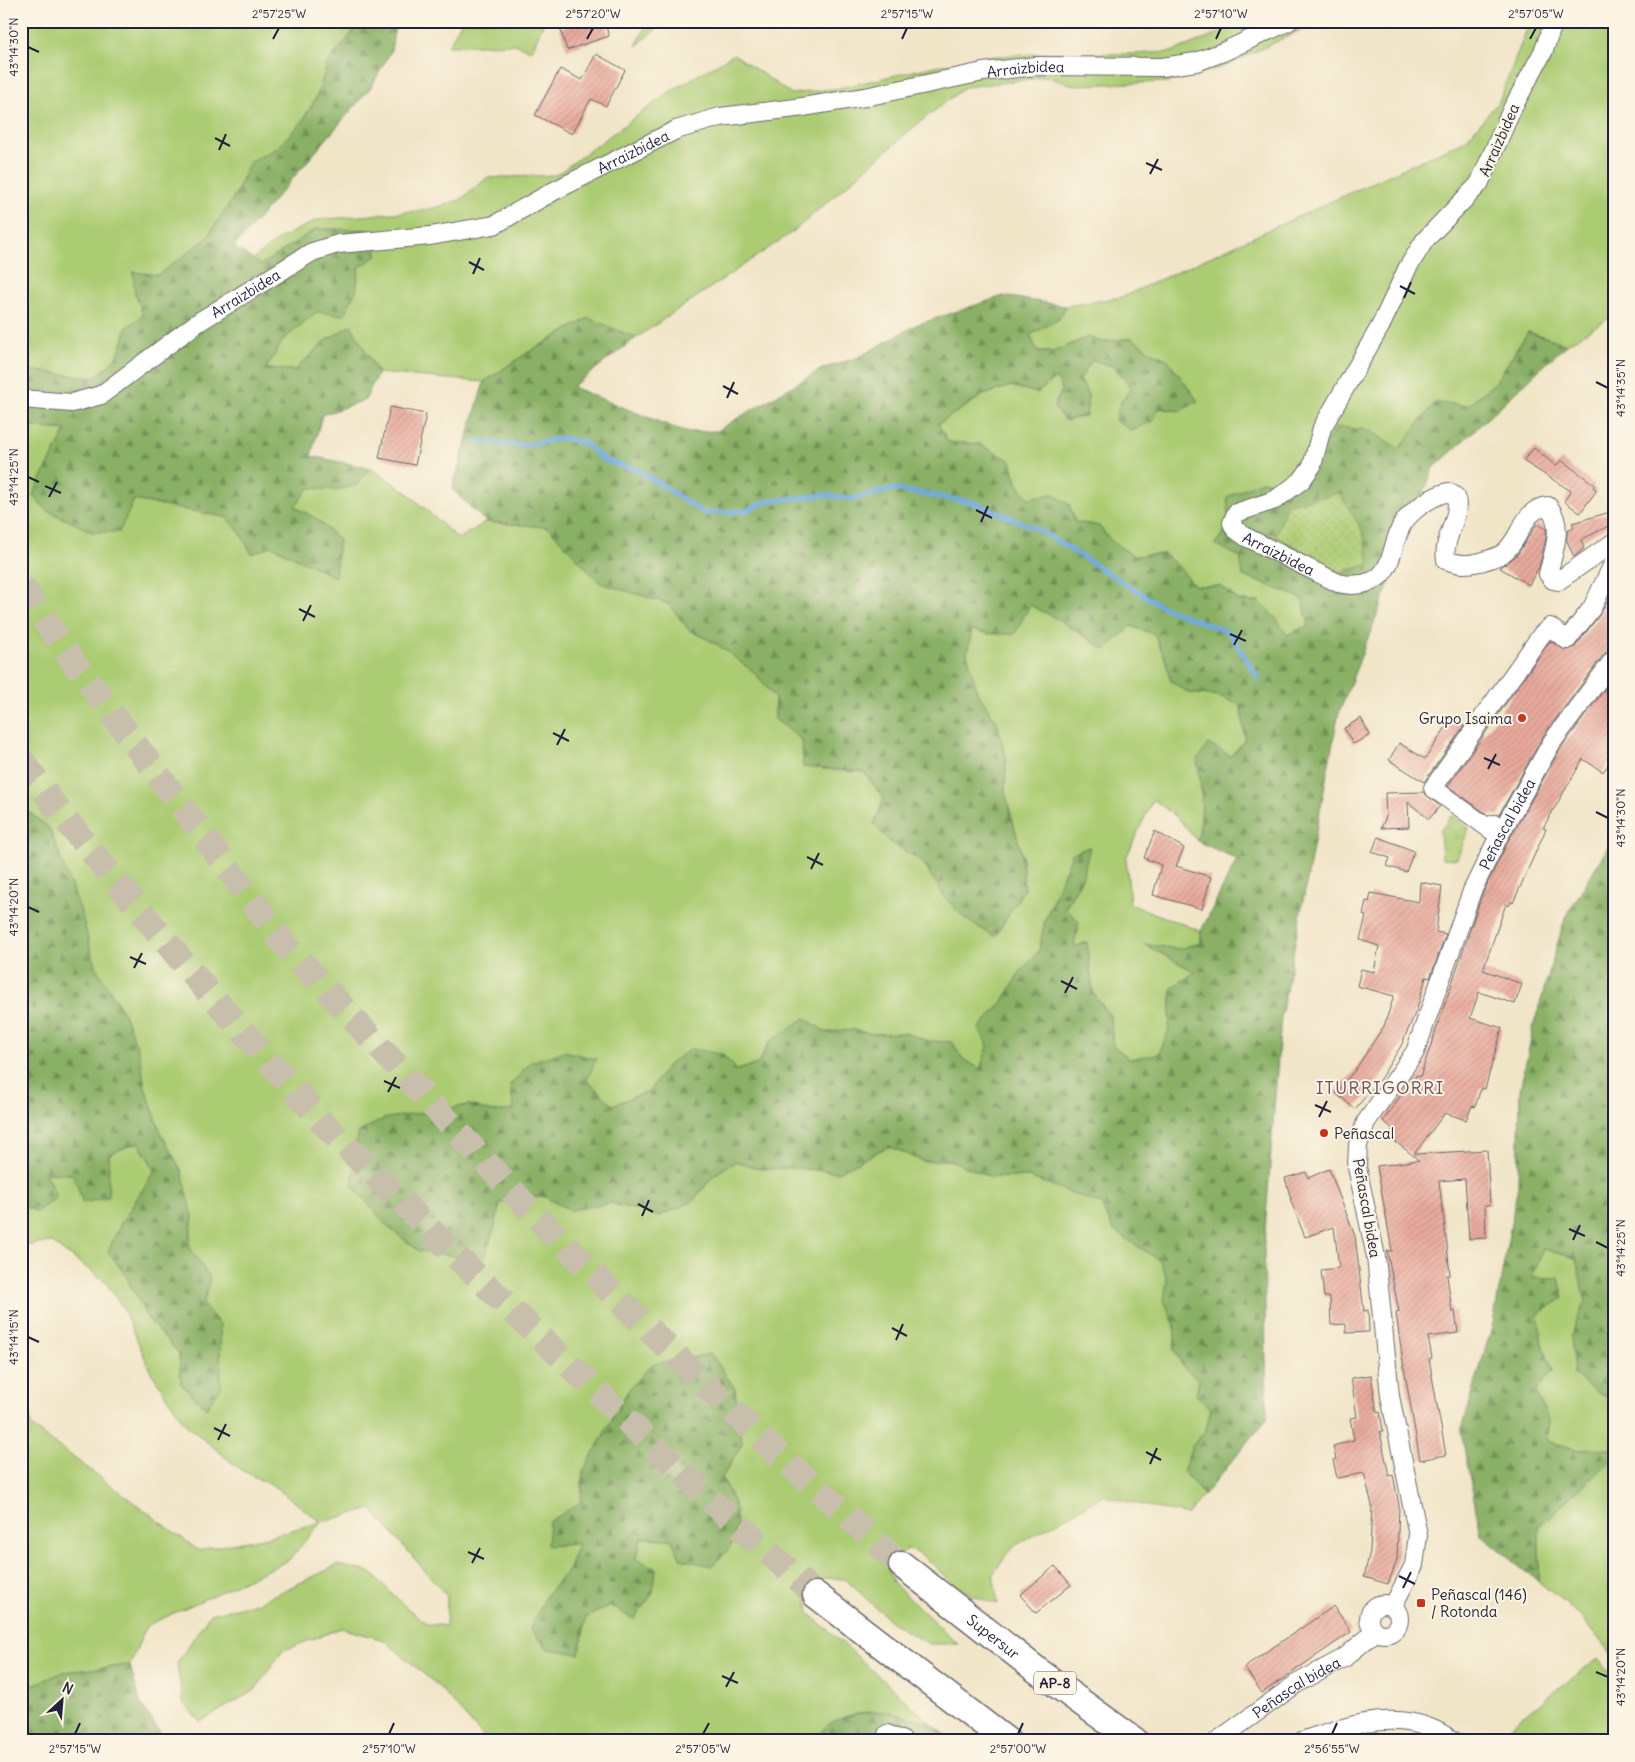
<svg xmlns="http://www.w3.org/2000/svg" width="1635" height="1762" font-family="Delius,sans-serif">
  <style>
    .grass { fill: #accc73; stroke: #677757; fill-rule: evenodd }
    .forest { fill: url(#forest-firs); stroke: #566950; fill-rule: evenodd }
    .park { fill: url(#park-crowns); stroke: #677757 }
    .garden { fill: url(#garden-dots); stroke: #677757 }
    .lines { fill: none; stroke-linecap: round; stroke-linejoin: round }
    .stream { stroke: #72aae1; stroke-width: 5 }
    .building { fill: url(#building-hatch) }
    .highway-tunnel { stroke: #c8beac; stroke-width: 26; stroke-dasharray: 26 13; stroke-linecap: butt }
    .minor-casing { stroke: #6a666c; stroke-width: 20 }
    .highway-casing { stroke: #6a666c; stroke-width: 29 }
    .minor { stroke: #fff; stroke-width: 18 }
    .highway { stroke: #fff; stroke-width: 26 }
    .ticks { fill: none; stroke: #22223b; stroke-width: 2 }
    .poi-dot { fill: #c8321e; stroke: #fcf5e5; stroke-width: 2 }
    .labels { text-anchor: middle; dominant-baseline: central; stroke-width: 4; stroke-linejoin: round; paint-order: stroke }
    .shield { fill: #fcf5e5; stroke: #63616e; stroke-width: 1 }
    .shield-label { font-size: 14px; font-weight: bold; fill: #22223b }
    .street-label { font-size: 15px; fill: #22223b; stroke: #fcf5e5 }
    .poi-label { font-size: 15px; fill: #22223b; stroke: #fcf5e5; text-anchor: start }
    .quarter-label { font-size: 18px; letter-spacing: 1px; fill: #67525d; stroke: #fcf5e5 }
    .neatline { fill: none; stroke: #22223b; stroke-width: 2 }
    .ticks-label { font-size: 12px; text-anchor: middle; fill: #22223b }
  </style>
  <defs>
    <pattern id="forest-firs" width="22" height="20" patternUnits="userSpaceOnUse" patternTransform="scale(1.25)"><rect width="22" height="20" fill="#89b065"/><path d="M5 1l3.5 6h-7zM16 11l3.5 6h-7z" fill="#708f54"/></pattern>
    <pattern id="park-crowns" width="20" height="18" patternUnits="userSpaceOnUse" patternTransform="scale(1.25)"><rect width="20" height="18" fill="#accc73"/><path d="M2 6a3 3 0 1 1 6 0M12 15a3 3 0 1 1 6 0" fill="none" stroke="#94af64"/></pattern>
    <pattern id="garden-dots" width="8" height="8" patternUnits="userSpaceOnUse" patternTransform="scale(1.25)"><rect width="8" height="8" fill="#accc73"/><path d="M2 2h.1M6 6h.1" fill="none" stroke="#94af64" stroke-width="1.8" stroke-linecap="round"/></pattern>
    <pattern id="building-hatch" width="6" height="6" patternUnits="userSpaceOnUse" patternTransform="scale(1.25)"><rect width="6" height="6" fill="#e8aa9c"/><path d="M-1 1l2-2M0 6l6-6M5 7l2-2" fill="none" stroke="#c79287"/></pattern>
  </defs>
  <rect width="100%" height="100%" fill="#fcf5e5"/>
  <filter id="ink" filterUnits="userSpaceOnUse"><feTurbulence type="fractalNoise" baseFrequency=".02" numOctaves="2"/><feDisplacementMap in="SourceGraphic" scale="10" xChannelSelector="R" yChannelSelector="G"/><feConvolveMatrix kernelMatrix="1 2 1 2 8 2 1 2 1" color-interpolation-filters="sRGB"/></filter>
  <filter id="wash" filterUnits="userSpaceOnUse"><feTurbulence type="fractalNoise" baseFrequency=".0096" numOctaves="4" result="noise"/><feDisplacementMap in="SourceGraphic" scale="20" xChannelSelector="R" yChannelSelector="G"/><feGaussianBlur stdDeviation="1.12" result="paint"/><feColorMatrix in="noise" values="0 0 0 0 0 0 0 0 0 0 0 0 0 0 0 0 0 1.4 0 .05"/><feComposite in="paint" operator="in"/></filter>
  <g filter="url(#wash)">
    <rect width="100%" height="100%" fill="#f1e5c8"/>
    <path class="grass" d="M21,21H362L328,62L318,94L302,122L276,149L250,162L237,192L206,239L135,293L144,315L126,328C121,355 115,362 93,378L21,369Z
      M462,21H544L532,51L514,44L448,46Z
      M648,21H666L636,46Z
      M1249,21H1320L1223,67L1168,82L1073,85L1047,77L965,87L915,126L794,231L636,338L588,318L527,353L484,382L378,373L351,325L324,342L295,370L265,369L283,340L316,312L356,291L359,268L377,255L375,230L316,229L261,265L252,260L281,238L317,220L427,210L460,200L487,178L556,175L671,91L734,54L791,94L840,88L935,66L996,56L1054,53L1129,54L1171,52Z
      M1530,21H1614V315L1567,344L1528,332L1495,383L1468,405L1435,403L1399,449L1369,430L1313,459L1282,484L1261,481L1215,544L1240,557L1274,586L1302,598L1309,625L1287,635L1276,618L1260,602L1239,601L1221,586H1195L1180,568L1164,554L1134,556L1112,542L1099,526L1075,522L1069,504L1053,494L1028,498L1017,483L1011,461L979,444L948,442L938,424L983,395L1011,386L1037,393L1056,378L1062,389L1054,407L1065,421L1086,416L1088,395L1080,379L1092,360L1114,366L1132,388L1120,403L1180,411L1197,401L1168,360L1149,351L1132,338L1101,342L1088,337L1053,352H1038L1030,335L1059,319L1066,306L1122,297L1466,140L1499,101Z
      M21,426L67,430L119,532L134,500L225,517L239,531L252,554L272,546L335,576L317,519L295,507L309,487L337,490L357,485L370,468L408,493L458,539L486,522L548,527L600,582L669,604L689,630L717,644L755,673L775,698V719L802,740L822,769L864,772L884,799L890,842L922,861L944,896L995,937L1024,889L1022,855L1005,792L1006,758L997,722L977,692L967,653L972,629L988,634L1030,605L1058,619L1105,650L1131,626L1154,634L1165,658L1171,681L1189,693L1220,696L1241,706L1245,739L1203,794V819L1197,841L1178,818L1153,799L1126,858L1130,904L1201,931V943L1178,949L1146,945L1196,972L1172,988L1169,1030L1159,1054L1130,1059L1113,1046L1110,1016L1093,993L1087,942L1073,948L1065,909L1082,878L1089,847L1072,854L1045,920L1039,951L1021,971L1002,1003L979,1028L988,1046L980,1070L963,1059L952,1042L929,1041L904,1033L874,1034L854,1030L770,1041L758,1064L737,1070L722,1054L670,1063L649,1091L613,1105L586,1080L531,1062L510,1085L515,1110L492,1112L470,1105L383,1119L387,1226L419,1251L484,1260L496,1222L500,1203L543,1196L570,1210L611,1203L659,1216L692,1202L714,1175L736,1161L760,1169L796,1168L838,1172L889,1146L923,1161L950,1160L991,1177H1029L1101,1204L1113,1230L1160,1260L1168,1280L1164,1300L1175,1326V1350L1183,1367L1199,1380L1196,1395L1211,1409L1206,1430L1192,1446L1197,1488L1204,1495L1187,1515L1103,1496L1011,1548L993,1574L998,1604C979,1599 962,1592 947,1578C931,1564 928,1555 907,1549L894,1560L889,1570L893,1583L958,1644H929L894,1624L845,1579L824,1578L807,1595L809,1613L932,1724C918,1720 902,1714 887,1712C867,1709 822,1717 818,1741H487L438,1686L384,1640L341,1628L282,1651L255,1690L200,1722L183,1703L177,1663L210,1614L257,1603L338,1565L370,1572L406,1607L427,1624L446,1626L447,1596L371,1509L321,1522L289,1560L146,1626L130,1665L64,1672L21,1690V1394L28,1402L31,1426L198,1550L263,1538L321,1522L275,1487L241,1470L185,1424L151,1372L123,1308L105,1281L51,1242L21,1247V1205L36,1212L45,1173L73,1174L108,1197L109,1154L138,1142L155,1170L108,1251L125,1274L148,1319L179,1353L181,1384L210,1278L189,1246L193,1216L182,1172L161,1133L145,1087L139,1052L124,1014L95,966L81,912L49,828L30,813L21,811ZM711,1354L735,1389L742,1444L722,1478L735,1505L672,1539L641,1538L637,1559L610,1606L586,1617L579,1654L546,1596L569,1569L578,1544L583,1472L629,1389Z
      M1543,1249L1576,1258L1585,1301L1571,1336L1599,1394L1614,1398V1449L1580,1450L1547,1441L1549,1421L1536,1392L1553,1370L1542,1344L1532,1278Z
      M1614,1458V1658L1580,1615L1539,1582V1526Z
      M1598,1658L1614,1678V1741H1505L1500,1734Z"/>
    <path class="forest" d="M362,21H396L391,51L371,87L234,247L261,265L316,229L375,230L377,255L359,268L356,291L344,315L316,312L283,340L266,369L295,370L324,342L351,325L378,373L365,400L322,415L311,456L370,468L357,485L337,490L309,488L295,507L317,519L339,540L335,577L272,546L252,554L239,531L225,517L134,500L119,532H92L46,510L33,495L66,430L21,426V369L93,378C115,362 121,355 126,328L143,315L135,293L133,272L158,275L206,239L237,192L250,162L276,149L302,122L318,94L328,62Z
      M1003,296L1066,306L1059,319L1030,335L1038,352H1053L1088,337L1101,342L1132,338L1149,351L1168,360L1198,401L1180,411L1160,408L1153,421L1132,431L1115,420L1120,403L1132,388L1114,366L1092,360L1080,379L1088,395L1086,415L1065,421L1054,407L1062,389L1056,378L1037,393L1011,386L983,395L938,424L948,442L979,444L1011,461L1017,483L1028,498L1053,494L1069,504L1075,522L1099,526L1112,542L1134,556L1164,554L1180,568L1195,586H1221L1239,601L1260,602L1276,618L1287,635L1309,625L1302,598L1243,576L1240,557L1215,544L1229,526L1227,497L1261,481L1282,484L1313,459L1337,427L1369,430L1399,449L1435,403L1468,405L1495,383L1528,332L1567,344L1433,469L1338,716L1281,1017L1264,1245L1267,1419L1204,1495L1183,1472L1192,1446L1206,1430L1211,1409L1196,1395L1199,1380L1183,1367L1175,1350V1326L1164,1300L1167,1280L1160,1261L1113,1230L1101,1204L1029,1177H991L950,1160L923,1161L889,1146L838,1172L796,1168L760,1169L736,1161L714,1175L692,1202L659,1216L611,1203L570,1210L543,1196L500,1203L496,1222L484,1260L419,1251L387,1226L352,1185L357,1133L383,1119L470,1105L492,1112L514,1110L510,1085L531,1062L564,1051L596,1059L587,1080L613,1105L649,1091L670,1063L691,1049L722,1054L737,1070L758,1064L770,1041L805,1018L826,1032L854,1030L874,1034L904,1033L929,1041L952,1042L963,1059L980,1069L988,1046L979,1028L1002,1003L1021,971L1039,951L1045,920L1072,854L1090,847L1082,878L1065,908L1079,922L1074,947L1087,942L1093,993L1110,1016L1113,1046L1130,1059L1159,1054L1169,1030L1172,988L1195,972L1144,944L1178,949L1201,943V931L1237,859L1197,841C1204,813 1202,789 1197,761L1208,744L1231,756L1245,740L1241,706L1220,696L1189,693L1171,681L1165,658L1154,634L1131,626L1105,650L1058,619L1030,605L1015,634H988L972,630L967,653L977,692L997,722L1006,758L1005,792L1022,855L1024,889L995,937L965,919L944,896L922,861L890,842L874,824L884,799L864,772L803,767L802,740L775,719V698L755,673L717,644L689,630L669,604L600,583L548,527L486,522L452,489L484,382L527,353L589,318L636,338L572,387L685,432L716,431L822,369L859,357L916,325ZM1311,556L1369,564L1340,573Z
      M21,811L30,813L49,828L81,912L95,966L124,1014L139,1052L145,1087L161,1133L182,1172L193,1216L189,1246L210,1278L203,1305L220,1324L221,1388L206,1408L181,1384L179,1353L148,1319L125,1274L108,1251L120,1225L155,1170L138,1142L109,1154L108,1197L83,1203L73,1174L45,1173L57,1197L36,1212L21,1205Z
      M1614,837V1328L1608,1340L1614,1346V1398L1599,1394L1574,1375L1571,1336L1585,1301L1576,1258L1543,1249L1532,1277L1559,1278L1564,1298L1538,1314L1542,1344L1553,1370L1536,1392L1549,1421L1547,1441L1580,1450L1614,1449V1458L1539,1526V1582L1481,1535L1461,1432L1493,1323L1518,1185L1520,1090L1534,1024L1565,918Z
      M711,1354L735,1389L742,1444L722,1478C740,1514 747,1538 711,1566L681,1559L671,1539L641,1538L637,1559L656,1569L653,1593L634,1619L610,1606L586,1617L579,1654L548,1649L530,1629L546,1596L569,1569L578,1544L547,1546L549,1522L581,1502L583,1472L629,1389L652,1364Z
      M130,1665L140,1702L166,1741H21V1690L64,1672Z
      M886,1711L932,1724L953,1741H818C823,1714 865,1713 886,1711Z"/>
    <path class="park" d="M1452,815L1469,828L1457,859L1442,858L1440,831Z"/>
    <path class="garden" d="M1339,493L1363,532L1369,564L1340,573L1276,536L1286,505Z"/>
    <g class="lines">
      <path class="stream" d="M477,441L523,446L563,438L584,443L604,460L640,471L704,513L745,511L768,501L824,495L852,499L894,489L975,503L1039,530L1163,607L1230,633L1258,678"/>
    </g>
    <g id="blocks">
      <path class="building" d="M581,21H604L609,36L567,50L560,28Z
        M596,54L625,70L606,106L591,99L572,134L535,115L560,69L582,80Z
        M390,407L426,414L415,465L379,458Z
        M1534,448L1556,466L1561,460L1595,485L1593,487L1597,490L1580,513L1564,501L1571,491L1523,461Z
        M1614,511V523L1581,540L1584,548L1574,557L1567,541V530L1574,527L1572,523Z
        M1537,524L1546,529V538L1539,567L1529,585L1500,568L1517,555Z
        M1614,591V649L1605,653L1543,736L1499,815H1488L1448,786L1550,641L1565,650L1575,647L1600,614Z
        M1614,677V756L1603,772L1583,759L1543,828L1546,829L1513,903L1511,902L1509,906L1506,904L1483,970L1522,984L1515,1004L1479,992L1470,1018L1502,1028L1485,1089L1481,1088L1475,1107L1472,1106L1466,1120L1445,1113L1414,1154L1487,1150L1490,1205H1485L1486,1238L1469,1239L1465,1179L1439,1181L1447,1245L1450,1275H1447L1452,1312L1455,1311L1458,1333L1428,1337L1432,1358L1429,1359L1446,1455L1420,1460L1403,1362L1396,1313L1399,1312L1387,1251H1392L1377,1166L1419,1160L1388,1136L1393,1129L1383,1121L1411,1080L1414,1081L1416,1075L1420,1077L1482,895L1508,841L1561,748Z
        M1361,718L1370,735L1353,744L1344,728Z
        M1452,718L1464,726L1424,782L1389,760L1399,743L1425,759Z
        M1423,792L1440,806L1429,819L1408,802L1409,827L1381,828L1386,817L1385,793Z
        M1155,831L1184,848L1176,866L1211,877L1202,909L1153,895L1161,865L1144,858Z
        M1378,837L1414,851L1406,872L1387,866L1390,858L1372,852Z
        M1420,882L1442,886L1436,932L1446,934L1430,978L1426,977L1417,1009L1401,1046L1380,1079L1355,1109L1336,1093L1355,1070L1384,1026L1394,996L1357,986L1361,969L1374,972L1379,946L1360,940L1366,916L1363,915L1366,901L1369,902L1371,893L1419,902Z
        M1329,1169L1355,1236L1364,1311L1368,1310L1369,1332L1346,1333V1324L1331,1325L1330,1297H1324L1321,1270L1339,1268L1334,1227L1305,1237L1290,1199H1291L1285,1178L1306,1172L1308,1178Z
        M1371,1375L1377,1413L1380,1412L1383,1431L1380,1432L1389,1476L1393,1475L1399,1505L1397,1560L1388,1584L1364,1577L1370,1551L1372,1505L1364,1473L1337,1478L1333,1460L1336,1459L1333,1446L1354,1440L1350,1418L1357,1417L1351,1378Z
        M1055,1566L1071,1585L1036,1613L1020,1595Z
        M1334,1606L1351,1632L1262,1693L1244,1667Z"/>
    </g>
  </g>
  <g filter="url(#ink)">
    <use href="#blocks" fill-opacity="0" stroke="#6a666c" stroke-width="1"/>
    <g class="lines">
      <path class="highway-tunnel" d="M21,586L72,660L285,945L525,1205L641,1322L766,1443L902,1565
        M21,759L60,813L191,972L325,1125L461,1261L705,1495L816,1595"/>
      <defs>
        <g id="minor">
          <path id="s1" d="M1554,21L1544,50L1513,107L1479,184L1425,240L1408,267L1381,325L1322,428L1312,466L1301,481L1275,500L1236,513L1232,523L1235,529L1246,537L1338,583C1350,586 1360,586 1372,581C1394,571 1391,544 1402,525C1411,510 1432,496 1448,492L1456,497C1461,519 1442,538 1446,560C1460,565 1466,565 1480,562C1487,560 1495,558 1502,554C1522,540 1521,509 1548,506C1565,525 1553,553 1548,574L1553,580L1558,581L1614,542"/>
          <path id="s2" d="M21,399L72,403L101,395L197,323L312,252L338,244L430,236L494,225L554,191L676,130L720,117L796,108L865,97L983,72L1036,66L1162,67L1196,62L1223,52L1289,21"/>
          <path d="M1503,829L1494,824L1491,830L1433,788L1542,634L1550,627L1567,640L1592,608L1614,562"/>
          <circle cx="1384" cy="1619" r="15"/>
          <path id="s3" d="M1393,1606L1414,1565L1418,1535L1390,1396L1376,1257L1357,1167L1358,1145L1366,1122L1415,1052L1472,891L1499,836L1552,742L1614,659"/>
          <path d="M887,1734L903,1741"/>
          <path id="s4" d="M1217,1741L1296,1684L1344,1658L1375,1632"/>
          <path d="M1302,1741C1342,1727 1389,1711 1430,1728C1439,1731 1447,1737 1454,1741"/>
        </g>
        <g id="highway">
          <path id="s5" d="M902,1565L1038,1671L1135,1741"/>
          <path d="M816,1595L1007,1741"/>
        </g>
      </defs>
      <use href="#minor" class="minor-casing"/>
      <use href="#highway" class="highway-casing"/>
      <use href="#minor" class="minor"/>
      <use href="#highway" class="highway"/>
    </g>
  </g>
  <path class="ticks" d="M273,39L279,28M587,39L593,28M902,39L907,28M1216,39L1221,28M1530,39L1536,28M28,47L39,52M215,138L230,146M219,150L226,134M1146,163L1162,170M1150,174L1158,159M469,262L484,270M473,274L480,258M1400,286L1415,294M1404,298L1411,282M1596,382L1608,388M723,386L738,394M727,398L734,382M28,477L39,482M45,486L61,493M49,497L57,482M976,510L992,518M981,522L988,506M299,609L315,617M303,621L311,605M1230,634L1246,641M1234,645L1242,630M553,733L569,741M557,745L565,729M1484,758L1500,765M1488,769L1496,754M1596,812L1608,818M807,857L823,865M811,869L819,853M28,907L39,912M130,957L146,964M134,968L142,953M1061,981L1077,989M1065,993L1073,977M384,1081L400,1088M388,1092L396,1077M1315,1105L1331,1112M1319,1117L1327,1101M638,1204L653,1212M642,1216L649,1200M1569,1229L1585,1236M1573,1240L1580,1225M1596,1242L1608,1248M892,1328L907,1336M28,1337L39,1342M896,1340L903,1324M214,1428L230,1436M218,1440L226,1424M1146,1452L1161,1460M1150,1464L1157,1448M468,1552L484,1559M472,1563L480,1548M1399,1576L1415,1584M1403,1588L1411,1572M1596,1672L1608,1677M722,1676L738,1683M726,1687L734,1672M75,1734L80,1723M389,1734L394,1723M703,1734L709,1723M1018,1734L1023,1723M1332,1734L1337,1723"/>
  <g class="poi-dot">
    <circle cx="1522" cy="718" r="5"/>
    <circle cx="1324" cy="1133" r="5"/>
    <rect x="1416" y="1598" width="10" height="10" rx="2.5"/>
  </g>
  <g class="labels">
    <rect class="shield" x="1034" y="1671.5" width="42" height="23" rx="4"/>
    <g class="shield-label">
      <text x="1055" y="1683">AP-8</text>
    </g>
    <g class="street-label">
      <text stroke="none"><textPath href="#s2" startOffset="1082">Arraizbidea</textPath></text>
      <text transform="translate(1499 140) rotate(-66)">Arraizbidea</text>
      <text stroke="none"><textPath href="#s2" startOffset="678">Arraizbidea</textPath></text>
      <text stroke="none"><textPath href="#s2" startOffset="258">Arraizbidea</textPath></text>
      <text stroke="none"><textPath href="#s1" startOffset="671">Arraizbidea</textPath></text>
      <text stroke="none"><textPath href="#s3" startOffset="828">Peñascal bidea</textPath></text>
      <text transform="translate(1367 1208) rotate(80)">Peñascal bidea</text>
      <text stroke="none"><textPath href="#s5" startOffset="116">Supersur</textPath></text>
      <text stroke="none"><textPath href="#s4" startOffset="96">Peñascal bidea</textPath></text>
    </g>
    <g class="poi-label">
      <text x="1512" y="718" text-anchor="end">Grupo Isaima</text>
      <text x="1334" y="1133">Peñascal</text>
      <text x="1431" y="1594">Peñascal (146)<tspan x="1431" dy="17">/ Rotonda</tspan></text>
    </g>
    <g class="quarter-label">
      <text x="1380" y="1087">ITURRIGORRI</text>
    </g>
  </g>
  <rect width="1635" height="1762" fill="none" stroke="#fcf5e5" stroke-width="55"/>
  <g transform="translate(62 1700) rotate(26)" stroke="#fcf5e5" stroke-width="4" paint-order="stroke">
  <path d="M0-4L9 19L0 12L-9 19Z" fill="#22223b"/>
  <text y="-8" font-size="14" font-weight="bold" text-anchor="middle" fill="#22223b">N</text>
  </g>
  <rect x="28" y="28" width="1580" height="1706" class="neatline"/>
  <g class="ticks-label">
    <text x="279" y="18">2°57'25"W</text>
    <text x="593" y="18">2°57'20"W</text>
    <text x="907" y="18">2°57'15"W</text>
    <text x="1221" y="18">2°57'10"W</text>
    <text x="1536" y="18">2°57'05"W</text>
    <text transform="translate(14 47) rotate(-90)" y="4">43°14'30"N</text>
    <text transform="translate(1621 388) rotate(-90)" y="4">43°14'35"N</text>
    <text transform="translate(14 477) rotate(-90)" y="4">43°14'25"N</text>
    <text transform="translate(1621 818) rotate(-90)" y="4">43°14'30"N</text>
    <text transform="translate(14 907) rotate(-90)" y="4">43°14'20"N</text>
    <text transform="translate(1621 1248) rotate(-90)" y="4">43°14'25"N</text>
    <text transform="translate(14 1337) rotate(-90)" y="4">43°14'15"N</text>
    <text transform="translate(1621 1677) rotate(-90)" y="4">43°14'20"N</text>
    <text x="75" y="1753">2°57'15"W</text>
    <text x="389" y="1753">2°57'10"W</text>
    <text x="703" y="1753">2°57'05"W</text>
    <text x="1018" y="1753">2°57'00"W</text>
    <text x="1332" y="1753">2°56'55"W</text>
  </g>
</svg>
